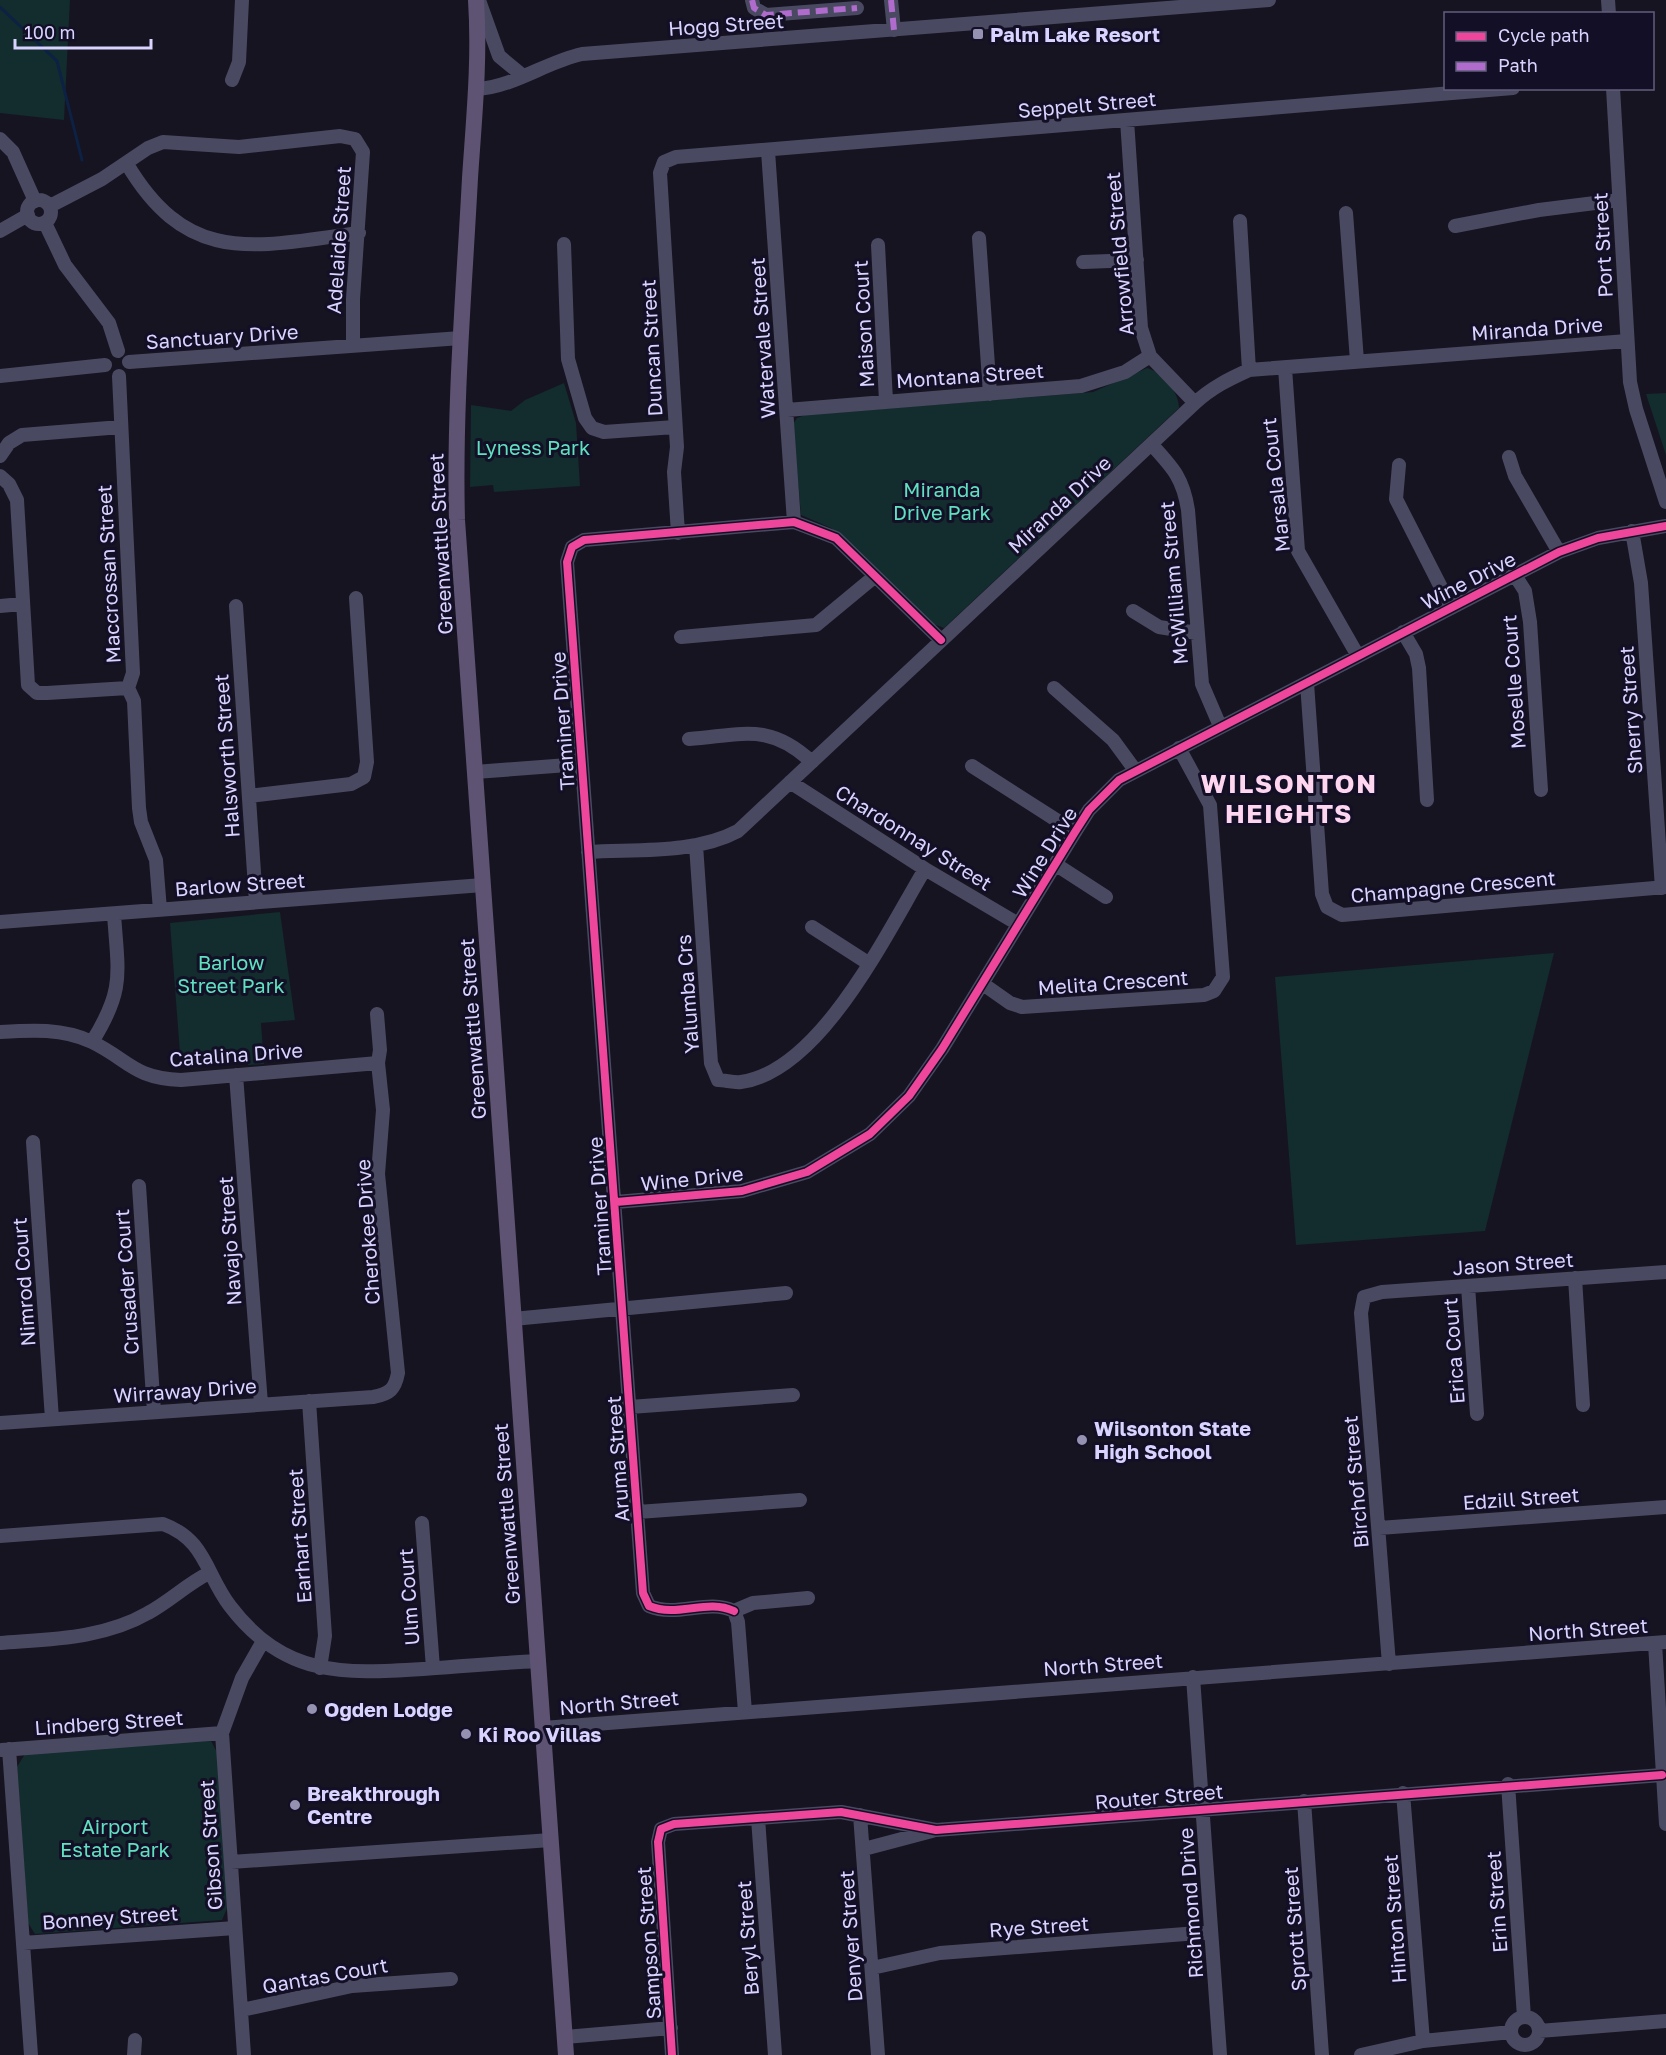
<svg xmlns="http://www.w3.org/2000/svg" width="1666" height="2055" font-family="'Golos Text',sans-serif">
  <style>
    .green { fill: #132c2d }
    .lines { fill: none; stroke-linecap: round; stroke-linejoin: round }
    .stream { stroke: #0d2144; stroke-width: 3 }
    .minor { stroke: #4a4962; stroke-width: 14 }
    .major { stroke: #5e5373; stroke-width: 16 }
    .quiet { stroke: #b06ccc; stroke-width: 6; stroke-dasharray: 12 6; stroke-linecap: butt }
    .cycleway-casing { stroke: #130f26; stroke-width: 11 }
    .cycleway { stroke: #ed469a; stroke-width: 8 }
    .poi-dot { fill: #9591b1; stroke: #130f26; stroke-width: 2 }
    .labels { text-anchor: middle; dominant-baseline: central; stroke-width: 6; stroke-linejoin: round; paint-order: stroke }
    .street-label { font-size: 20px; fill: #d9d4ff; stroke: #130f26 }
    .poi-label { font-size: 20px; font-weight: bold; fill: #d9d4ff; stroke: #130f26; text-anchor: start }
    .park-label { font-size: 20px; fill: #5fe0c0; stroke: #130f26 }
    .district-label { font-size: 26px; font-weight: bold; letter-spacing: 1.5px; fill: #ffd6f0; stroke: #130f26 }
  </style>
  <rect width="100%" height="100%" fill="#161421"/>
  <path class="green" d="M0,0H70L64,120L0,113Z
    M1147,368C1163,372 1179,392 1179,408L944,628L928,622L831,528L801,515L793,424L797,418L805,415L1093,392Z
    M564,383L576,423L580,486L494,492L493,485L470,487L471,405L511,411L525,400Z
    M1666,393V455L1646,394Z
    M280,912L295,1020L261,1023L264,1064L248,1065L247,1062L181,1066L170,923Z
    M1554,953L1485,1231L1296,1245L1275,977Z
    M205,1740L211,1741L217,1752L228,1906L222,1920L35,1934L28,1923L17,1767L25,1754Z"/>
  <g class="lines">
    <path class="stream" d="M0,7L57,61L82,160"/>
    <path class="minor" d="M752,0L754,8L766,15L857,8
      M891,0L894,30
      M1608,0L1609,14
      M480,3L499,56L523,76
      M232,80L239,62L242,0
      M1613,88L1630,382L1636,409L1666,502
      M478,89C515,86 546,62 582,54L1269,0
      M1127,120L1141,328L1150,356L1195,403
      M0,139L13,152L35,201
      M768,151L794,522
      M127,164C189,268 256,246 359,233
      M27 212a12 12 0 1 1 24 0a12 12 0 1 1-24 0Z
      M50,206L102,179L148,148L163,142L239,147L340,136L355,139L363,152L353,299V346
      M1346,213L1357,361
      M1240,221L1249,370
      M45,223L65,265L109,323L118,351
      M1455,226L1539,210L1619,200
      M0,231L28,215
      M979,238L990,394
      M564,244L568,359L585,418L592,428L604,432L675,427
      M878,245L886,401
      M1083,262L1137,260
      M129,362L461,338
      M1285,368L1298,551L1358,656
      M0,376L105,365
      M119,376L133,673L128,688L134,701L139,808L141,822L156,860L160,910
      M787,410L1081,386L1125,372L1150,356
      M1152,445C1173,468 1183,478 1188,510L1202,684L1220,726
      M0,456L9,443L22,435L121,427
      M1509,457L1515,476L1559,552
      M1399,465L1396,499L1451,607
      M0,476L9,484L17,500L28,685L37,693H47L128,688
      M1632,531L1641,583L1662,888
      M678,533L674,472L677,447L660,173L664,162L676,157L1513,88
      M1514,574L1525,591L1530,622L1541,790
      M0,606L22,604
      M236,606L256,902
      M1133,611L1159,627L1197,633
      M1403,632L1416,654L1419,668L1427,800
      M681,637L816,625L874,577
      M1307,683L1322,894L1327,907L1342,915L1666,887
      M1054,688L1113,740L1135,770
      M689,739C743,735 769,722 812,762
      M972,766L1075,832
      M475,772L581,764
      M790,782L925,869L1018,924
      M249,796L351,784L364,777L367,762L356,598
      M696,845L711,1063L718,1080C725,1080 734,1083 741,1082C821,1071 887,932 925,869
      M588,852C637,849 695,854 738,831L1195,403C1211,388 1229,379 1249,370L1627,341
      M1055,864L1106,897
      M0,922L483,885
      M812,927L868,963
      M983,984L1010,1003L1022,1007L1204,995L1214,991L1223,977L1210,805L1179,748
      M0,1032C31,1030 63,1028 92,1042C129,1060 133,1078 181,1080L378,1063
      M92,1042C125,989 118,974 114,914
      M236,1075L261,1404
      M33,1142L52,1419
      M139,1186L154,1412
      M616,1202L742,1191L807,1172L870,1134L909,1096L942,1049L1075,832L1089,810L1119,780L1559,552L1598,538L1666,526
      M1575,1278L1583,1405
      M1468,1286L1477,1414
      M513,1319L786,1293
      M309,1401L325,1636L320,1668
      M630,1407L793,1395
      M0,1423L373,1397C390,1394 395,1389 398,1373L378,1174L383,1110L378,1063L380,1050L377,1014
      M638,1512L800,1500
      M422,1523L433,1668
      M1379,1528L1666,1507
      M0,1536L163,1524C206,1540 205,1573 230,1606C284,1677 343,1674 423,1669C461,1666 500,1663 538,1661
      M734,1611C707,1598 678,1618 649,1606L643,1593L567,562L572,547L584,540L794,522L836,538L941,640
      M734,1611L738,1622L745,1712
      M734,1611L753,1603L808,1598
      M0,1643C50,1639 103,1639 148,1613C170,1601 187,1584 209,1573
      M1655,1643L1666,1824
      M1389,1664L1361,1313L1364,1297L1382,1292L1666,1272
      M1193,1677L1220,2055
      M543,1728L1666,1642
      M9,1749L31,2055
      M2,1750L222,1733
      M1508,1784L1524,2017
      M1403,1793L1423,2041
      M1304,1801L1322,2055
      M860,1815L878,2055
      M758,1818L775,2055
      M864,1849L932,1831
      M231,1862L551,1840
      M23,1943L235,1928
      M872,1968L940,1953L1211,1932
      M242,2010L352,1986L451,1979
      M1511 2031a14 14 0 1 1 28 0a14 14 0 1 1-28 0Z
      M1539,2031L1666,2021
      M565,2037L671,2028
      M134,2055L135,2040
      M244,2055L222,1733L242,1678L263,1641
      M672,2055L658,1842L661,1829L674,1824L841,1812L936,1830L1662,1775
      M1361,2055L1423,2041L1511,2032"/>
    <path class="major" d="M476,0C480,60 474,118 470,178C464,292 454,406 457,520L566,2055"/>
    <path class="quiet" d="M752,0L754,8L766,15L857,8
      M891,0L894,30"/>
    <defs>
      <path id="cycleway" d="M616,1202L742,1191L807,1172L870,1134L909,1096L942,1049L1075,832L1089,810L1119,780L1559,552L1598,538L1666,526
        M734,1611C707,1598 678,1618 649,1606L643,1593L567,562L572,547L584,540L794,522L836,538L941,640
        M672,2055L658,1842L661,1829L674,1824L841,1812L936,1830L1662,1775"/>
    </defs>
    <use href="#cycleway" class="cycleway-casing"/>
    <use href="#cycleway" class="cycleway"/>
  </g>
  <g class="poi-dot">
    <rect x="972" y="28" width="12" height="12" rx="3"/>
    <circle cx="1082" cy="1440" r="6"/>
    <circle cx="312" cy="1709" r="6"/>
    <circle cx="466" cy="1734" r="6"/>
    <circle cx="295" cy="1805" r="6"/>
  </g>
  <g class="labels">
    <g class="street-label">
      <text transform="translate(726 24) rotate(-4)">Hogg Street</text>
      <text transform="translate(1087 104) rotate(-5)">Seppelt Street</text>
      <text transform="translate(338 240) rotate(-86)">Adelaide Street</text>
      <text transform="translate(1602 245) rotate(-93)">Port Street</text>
      <text transform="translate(1119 254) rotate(-95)">Arrowfield Street</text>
      <text transform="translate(863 324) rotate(-93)">Maison Court</text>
      <text transform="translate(1537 328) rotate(-4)">Miranda Drive</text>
      <text transform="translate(222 336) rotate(-4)">Sanctuary Drive</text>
      <text transform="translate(762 338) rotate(-94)">Watervale Street</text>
      <text transform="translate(651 348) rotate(-93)">Duncan Street</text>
      <text transform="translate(970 375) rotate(-4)">Montana Street</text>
      <text transform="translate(1275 485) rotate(-96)">Marsala Court</text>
      <text transform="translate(1059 504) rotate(-43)">Miranda Drive</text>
      <text transform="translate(440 544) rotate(-93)">Greenwattle Street</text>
      <text transform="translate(108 574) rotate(-93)">Maccrossan Street</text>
      <text transform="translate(1468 580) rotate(-27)">Wine Drive</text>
      <text transform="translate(1173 583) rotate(-95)">McWilliam Street</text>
      <text transform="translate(1513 682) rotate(-94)">Moselle Court</text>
      <text transform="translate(1630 710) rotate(-94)">Sherry Street</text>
      <text transform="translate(562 721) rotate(-94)">Traminer Drive</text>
      <text transform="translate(226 756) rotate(-94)">Halsworth Street</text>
      <text transform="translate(914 837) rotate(32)">Chardonnay Street</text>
      <text transform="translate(1044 852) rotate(-58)">Wine Drive</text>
      <text transform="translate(240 884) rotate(-4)">Barlow Street</text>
      <text transform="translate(1453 886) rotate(-5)">Champagne Crescent</text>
      <text transform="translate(1113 982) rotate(-4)">Melita Crescent</text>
      <text transform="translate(687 994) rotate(-94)">Yalumba Crs</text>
      <text transform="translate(472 1029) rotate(-94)">Greenwattle Street</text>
      <text transform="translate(236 1054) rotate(-4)">Catalina Drive</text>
      <text transform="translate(692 1178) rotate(-6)">Wine Drive</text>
      <text transform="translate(599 1206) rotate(-94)">Traminer Drive</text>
      <text transform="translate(367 1232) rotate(-94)">Cherokee Drive</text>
      <text transform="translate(229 1241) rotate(-94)">Navajo Street</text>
      <text transform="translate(1513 1263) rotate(-4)">Jason Street</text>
      <text transform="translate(23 1282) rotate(-94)">Nimrod Court</text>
      <text transform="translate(126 1282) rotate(-94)">Crusader Court</text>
      <text transform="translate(1453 1351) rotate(-94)">Erica Court</text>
      <text transform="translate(185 1390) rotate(-4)">Wirraway Drive</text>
      <text transform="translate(617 1459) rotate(-94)">Aruma Street</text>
      <text transform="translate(1355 1482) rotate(-95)">Birchof Street</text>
      <text transform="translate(1521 1498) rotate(-4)">Edzill Street</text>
      <text transform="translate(506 1514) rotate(-94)">Greenwattle Street</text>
      <text transform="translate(299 1536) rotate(-94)">Earhart Street</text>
      <text transform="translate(408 1597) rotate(-94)">Ulm Court</text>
      <text transform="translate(1588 1629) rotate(-4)">North Street</text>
      <text transform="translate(1103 1664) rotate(-4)">North Street</text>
      <text transform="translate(619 1702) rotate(-5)">North Street</text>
      <text transform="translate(109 1722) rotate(-4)">Lindberg Street</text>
      <text transform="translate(1159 1796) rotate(-5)">Router Street</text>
      <text transform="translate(210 1845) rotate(-94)">Gibson Street</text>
      <text transform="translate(1496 1902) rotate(-94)">Erin Street</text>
      <text transform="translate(1190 1903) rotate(-94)">Richmond Drive</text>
      <text transform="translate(110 1917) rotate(-4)">Bonney Street</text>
      <text transform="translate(1394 1919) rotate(-94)">Hinton Street</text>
      <text transform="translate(1039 1926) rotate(-4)">Rye Street</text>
      <text transform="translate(1294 1929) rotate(-94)">Sprott Street</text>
      <text transform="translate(850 1936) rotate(-94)">Denyer Street</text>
      <text transform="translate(747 1938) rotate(-94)">Beryl Street</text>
      <text transform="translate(648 1943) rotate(-94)">Sampson Street</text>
      <text transform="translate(325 1975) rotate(-10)">Qantas Court</text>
    </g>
    <g class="poi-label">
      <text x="990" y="34">Palm Lake Resort</text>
      <text x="1094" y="1428">Wilsonton State<tspan x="1094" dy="23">High School</tspan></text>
      <text x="324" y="1709">Ogden Lodge</text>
      <text x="478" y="1734">Ki Roo Villas</text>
      <text x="307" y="1793">Breakthrough<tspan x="307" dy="23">Centre</tspan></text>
    </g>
    <g class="park-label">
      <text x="533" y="447">Lyness Park</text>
      <text x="942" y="489">Miranda<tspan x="942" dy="23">Drive Park</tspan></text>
      <text x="231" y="962">Barlow<tspan x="231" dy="23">Street Park</tspan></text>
      <text x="115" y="1826">Airport<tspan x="115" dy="23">Estate Park</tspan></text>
    </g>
    <g class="district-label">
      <text x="1289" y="783">WILSONTON<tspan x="1289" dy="30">HEIGHTS</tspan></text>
    </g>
  </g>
  <rect x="1444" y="12" width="210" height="78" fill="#130f26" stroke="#625e7d" stroke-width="1.5"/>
  <rect x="1456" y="32" width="30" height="9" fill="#ed469a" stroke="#625e7d" stroke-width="1.5"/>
  <text x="1498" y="42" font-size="18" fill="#d9d4ff">Cycle path</text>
  <rect x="1456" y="62" width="30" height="9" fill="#b06ccc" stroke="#625e7d" stroke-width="1.5"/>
  <text x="1498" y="72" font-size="18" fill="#d9d4ff">Path</text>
  <path d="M15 39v9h136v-9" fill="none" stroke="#d9d4ff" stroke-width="3"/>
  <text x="24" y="39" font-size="18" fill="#d9d4ff" stroke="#130f26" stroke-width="4.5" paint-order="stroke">100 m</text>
</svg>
